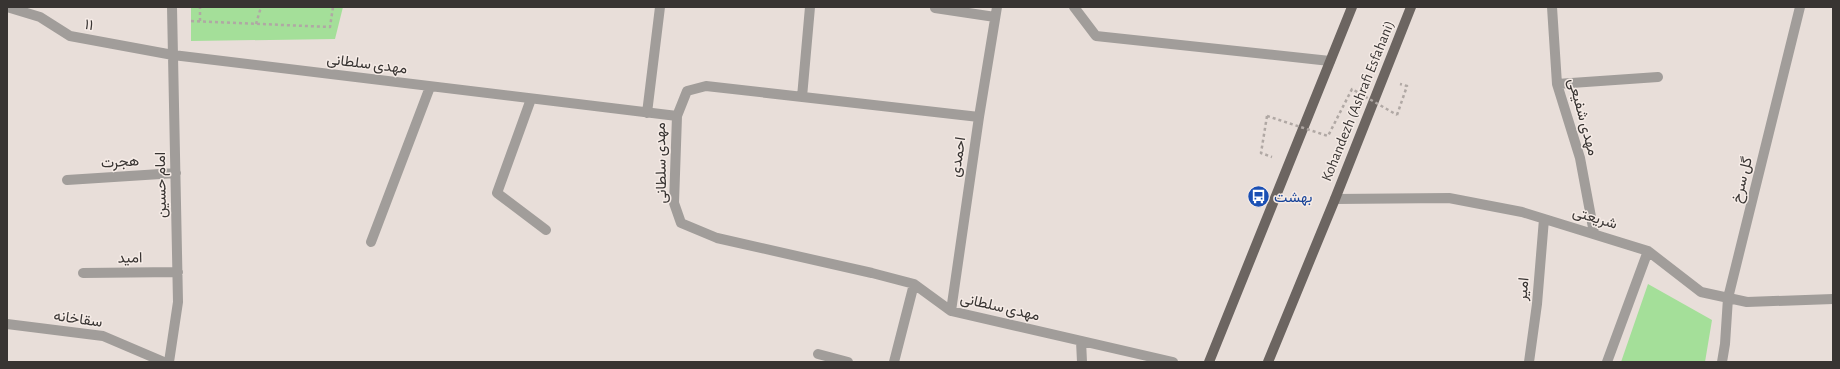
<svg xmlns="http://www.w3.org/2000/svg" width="1840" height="369" font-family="'Alegreya Sans',Vazirmatn,sans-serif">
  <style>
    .green { fill: #a4df99 }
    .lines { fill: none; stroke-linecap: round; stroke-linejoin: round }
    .path { stroke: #b0a8a4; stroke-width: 2.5; stroke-dasharray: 3 3; stroke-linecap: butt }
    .minor { stroke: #a19d9a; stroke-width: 10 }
    .major { stroke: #6c6561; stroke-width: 10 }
    .path-bridge { stroke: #b0a8a4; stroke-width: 2.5; stroke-dasharray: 3 3; stroke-linecap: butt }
    .labels { text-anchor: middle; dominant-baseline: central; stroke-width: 3; stroke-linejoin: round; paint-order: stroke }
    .street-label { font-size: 15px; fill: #383432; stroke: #f5ebe6 }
    .transit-label { font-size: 15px; fill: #164399; stroke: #f5ebe6; text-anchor: start }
  </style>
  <rect width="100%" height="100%" fill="#e8ded9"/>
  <path class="green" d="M191,7H343L335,39L191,41Z
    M1648,284L1712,320L1705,362H1621Z"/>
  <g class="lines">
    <path class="path" d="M191,21L330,27L333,7
      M200,21V7
      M256,24L261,7
      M1397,115L1407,86L1400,84
      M1267,116L1261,153L1272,157"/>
    <path class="minor" d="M7,7L40,17L70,36L173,55L677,116L674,203L681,223L717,238L872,273L914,284L951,311L1173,362
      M1074,7L1096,36L1330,61
      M1552,7L1557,84L1580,158L1594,233
      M935,8L995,17
      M1557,84L1658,77
      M802,97L810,7
      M531,99L497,193L546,230
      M647,113L660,7
      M677,116L687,91L706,86L979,117
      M67,180L176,173
      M1335,199L1449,198L1522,212L1648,251L1701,292L1747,302L1833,299
      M371,242L430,87
      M83,273L178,272
      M951,311L979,117L997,7
      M7,324L103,336L164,362
      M1081,341L1082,362
      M818,354L848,362
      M169,362L178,302L172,7
      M894,362L914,284
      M1529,362L1537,304L1544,219
      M1607,362L1648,251
      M1722,362L1725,344L1728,298L1800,7"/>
    <path class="major" d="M1209,362L1352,7
      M1268,362L1335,199L1411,7"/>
    <path class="path-bridge" d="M1267,116L1328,136L1352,89L1397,115"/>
  </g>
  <defs>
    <symbol id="bus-disc" viewBox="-11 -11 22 22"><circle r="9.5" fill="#1a4fb4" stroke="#f5ebe6"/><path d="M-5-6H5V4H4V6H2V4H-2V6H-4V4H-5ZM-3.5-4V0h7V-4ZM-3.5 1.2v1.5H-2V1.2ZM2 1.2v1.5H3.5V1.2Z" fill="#fff"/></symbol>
  </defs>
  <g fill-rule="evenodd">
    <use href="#bus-disc" x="1246" y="184" width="25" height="25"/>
  </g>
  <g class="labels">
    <g class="street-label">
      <text transform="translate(89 25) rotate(10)">۱۱</text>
      <text transform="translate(367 64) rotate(7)">مهدی سلطانی</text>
      <text transform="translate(1358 101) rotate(-68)">Kohandezh (Ashrafi Esfahani)</text>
      <text transform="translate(1583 117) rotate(75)">مهدی شفیعی</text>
      <text transform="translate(958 157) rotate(-82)">احمدی</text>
      <text transform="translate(120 162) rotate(-4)">هجرت</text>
      <text transform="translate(661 163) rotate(-91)">مهدی سلطانی</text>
      <text transform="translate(1742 180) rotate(-76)">گل سرخ</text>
      <text transform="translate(161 185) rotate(-91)">امام حسین</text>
      <text transform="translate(1595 218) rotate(17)">شریعتی</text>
      <text transform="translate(130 258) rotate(-1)">امید</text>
      <text transform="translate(1523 289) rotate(-85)">امیر</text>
      <text transform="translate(1000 307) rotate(13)">مهدی سلطانی</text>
      <text transform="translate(78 319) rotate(8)">سقاخانه</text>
    </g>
    <g class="transit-label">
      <text x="1274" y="197">بهشت</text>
    </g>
  </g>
  <rect width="1840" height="369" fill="none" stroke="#383432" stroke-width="16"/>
</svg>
